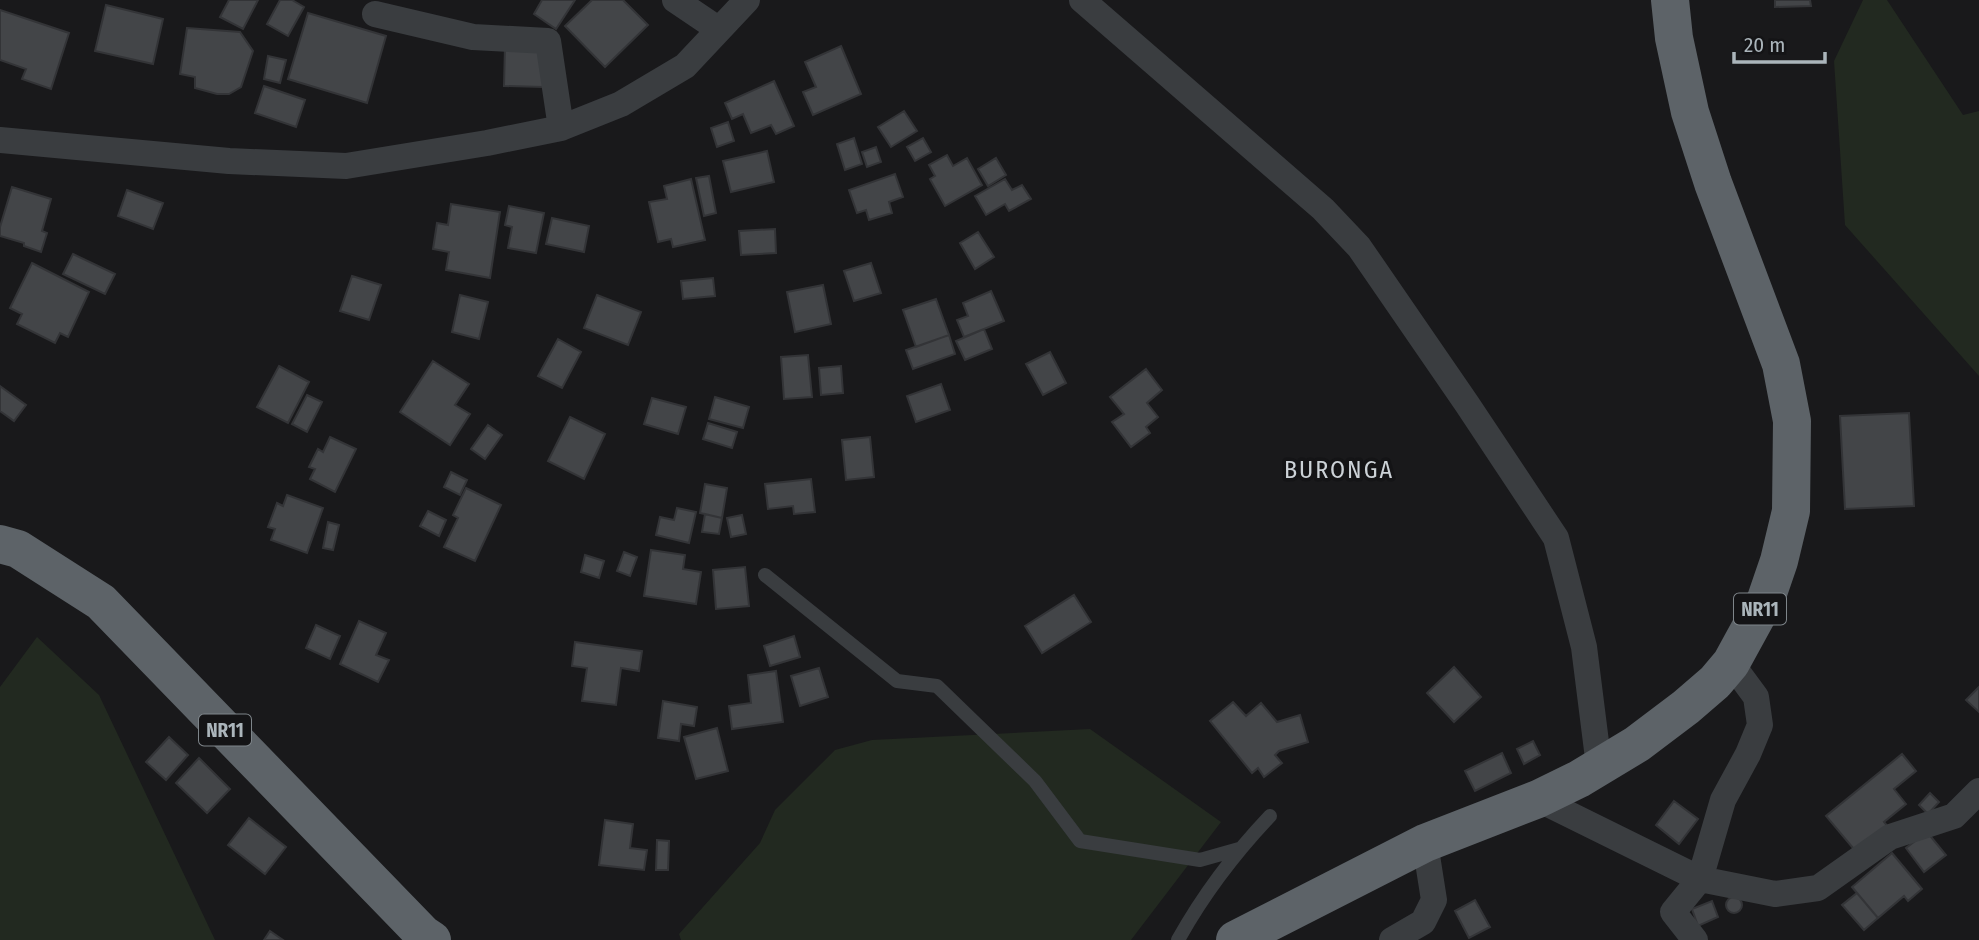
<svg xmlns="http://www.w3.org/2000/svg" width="1979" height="940" font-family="'Fira Sans Condensed',sans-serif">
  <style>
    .green { fill: #222920 }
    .building { fill: #434548; stroke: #333437; stroke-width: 2 }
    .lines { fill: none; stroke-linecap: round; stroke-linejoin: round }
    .service { stroke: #3a3d40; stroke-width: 14 }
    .minor { stroke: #3a3d40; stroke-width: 26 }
    .trunk { stroke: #5d6368; stroke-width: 38 }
    .labels { text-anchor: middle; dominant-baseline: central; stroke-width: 7; stroke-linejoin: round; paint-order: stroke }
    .shield { fill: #141416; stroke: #7e858a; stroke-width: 2 }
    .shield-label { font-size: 19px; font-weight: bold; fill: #abb5bb }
    .quarter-label { font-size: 24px; letter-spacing: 2px; fill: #ccd2d7; stroke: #141416 }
  </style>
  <rect width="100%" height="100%" fill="#19191b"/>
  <path class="green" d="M1863,0H1887L1963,115L1979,111V376L1845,225L1834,61Z
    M37,637L99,695L215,940H0V687Z
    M1090,729L1221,822L1131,940H681L679,934L760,843L775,810L835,750L872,740Z"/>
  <path class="building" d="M229,0H258L243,29L220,17Z
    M280,0H292L304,7L288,36L267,24Z
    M542,0H575L556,29L534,14Z
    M592,0H623L648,25L605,67L565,26Z
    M1775,0H1810L1811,6L1775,7Z
    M106,5L163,19L153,64L95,51Z
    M0,10L69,33L51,89L22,79L26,69L0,60Z
    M308,13L386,36L367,103L288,79Z
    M187,28L240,32L253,51L241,87L229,94H217L195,88V77L180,74Z
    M505,46L544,47L543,87L504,86Z
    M841,46L861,94L813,115L803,92L816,87L805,62Z
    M268,56L286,60L280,83L264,79Z
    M774,81L794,126L776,134L771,125L751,133L743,114L732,119L725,103Z
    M264,86L305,100L296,127L255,113Z
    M904,111L917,131L891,147L878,127Z
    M728,122L734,141L717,147L711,128Z
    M854,138L862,164L845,170L837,144Z
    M923,138L931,152L915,161L907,147Z
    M876,147L881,162L867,167L862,152Z
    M767,151L774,182L731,192L723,161Z
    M947,155L953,166L967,158L982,185L945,206L930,179L935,176L929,165Z
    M996,158L1006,175L988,186L978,169Z
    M895,174L903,197L889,202L892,213L869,220L866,210L857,213L849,190Z
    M709,176L716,213L704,216L696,178Z
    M691,179L705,240L673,247L671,239L658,242L649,202L667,199L664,186Z
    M1005,179L1012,190L1022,185L1031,199L1009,211L1005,204L986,215L975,196Z
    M12,187L51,199L42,231L47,233L41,252L24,246V243L0,236V227Z
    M127,190L163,203L153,229L118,216Z
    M451,204L500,212L490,278L446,270L449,252L433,249L437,223L448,225Z
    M509,206L544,213L536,253L508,248L512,227L505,225Z
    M552,218L589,226L584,252L546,244Z
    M775,229L776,253L741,255L739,231Z
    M978,232L994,257L975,269L960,243Z
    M73,254L115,274L105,294L63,274Z
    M32,263L89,292L68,337L60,333L55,343L17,324L22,314L10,308Z
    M871,263L881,293L854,301L844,271Z
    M352,276L381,285L369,320L340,311Z
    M713,278L715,296L683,299L681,281Z
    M823,285L831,324L795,332L787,292Z
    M991,291L1004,321L964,337L957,320L968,316L963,303Z
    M460,295L488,302L479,339L452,332Z
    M597,295L641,312L628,345L584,328Z
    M936,299L949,335L916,347L903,310Z
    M984,329L992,349L965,360L956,341Z
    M949,335L955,354L913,369L906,350Z
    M558,339L581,352L562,388L538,376Z
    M1050,352L1066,383L1043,395L1026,364Z
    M808,355L812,397L784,399L781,357Z
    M433,361L469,384L455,405L470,414L450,445L400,412Z
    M279,366L309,382L288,423L257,407Z
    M841,366L843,393L821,395L819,368Z
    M1146,369L1162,390L1147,403L1158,417L1146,427L1150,433L1131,447L1112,422L1124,414L1110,397Z
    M941,384L950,410L916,422L907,396Z
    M0,386L26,405L14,421L0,411Z
    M307,395L322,402L307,432L292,424Z
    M715,397L749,407L743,428L709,419Z
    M652,398L686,407L678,434L644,424Z
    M1909,413L1914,506L1845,509L1840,416Z
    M570,417L605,434L584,479L548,461Z
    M708,423L737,432L732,448L703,439Z
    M488,425L502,435L485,459L471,449Z
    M330,437L356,449L335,492L310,479L315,469L309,467L318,449L323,452Z
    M870,437L874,477L846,480L842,440Z
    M451,472L467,480L460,495L444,487Z
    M811,479L815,512L794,514L793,506L768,509L765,484Z
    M705,484L727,488L722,518L700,513Z
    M466,488L501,505L475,561L444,547L458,518L453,515Z
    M287,495L323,508L307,553L271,540L275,529L268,527L277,503L283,506Z
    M677,508L696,512L689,543L656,535L660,517L674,520Z
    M428,511L446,520L439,536L420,526Z
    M705,514L722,518L719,534L702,532Z
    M742,515L746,534L731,537L727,518Z
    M328,522L339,525L333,550L323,548Z
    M651,550L685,555L683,569L701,572L696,604L644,596Z
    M624,552L637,557L630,576L617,571Z
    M585,555L604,561L599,578L581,572Z
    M745,567L749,606L716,609L713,570Z
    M1074,595L1091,622L1042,653L1025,626Z
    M359,621L386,633L376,655L389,660L378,682L340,664Z
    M316,625L340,636L330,659L306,648Z
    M794,636L800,657L770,666L764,646Z
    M575,642L642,651L639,671L621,668L616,705L582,701L587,668L572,666Z
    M1454,667L1481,697L1454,722L1427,693Z
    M819,668L828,697L800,706L791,676Z
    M776,671L783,722L732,729L729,706L751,703L748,675Z
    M1979,687V712L1966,700Z
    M663,701L697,707L694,726L681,724L679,741L658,738Z
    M1233,702L1246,716L1261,703L1277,722L1300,715L1308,742L1279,751L1275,755L1282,763L1264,777L1258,768L1252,773L1210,721Z
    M717,728L728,771L696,779L684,737Z
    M169,737L188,755L166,780L146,762Z
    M1533,741L1540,755L1524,764L1517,749Z
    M1502,753L1511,773L1475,791L1465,771Z
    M1902,754L1916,771L1894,789L1906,804L1884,822L1889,828L1858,854L1826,816Z
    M199,758L230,789L207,813L176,783Z
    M1930,793L1939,802L1928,814L1919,805Z
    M1674,801L1698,819L1679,844L1656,825Z
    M249,818L286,847L265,874L228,845Z
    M605,820L633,824L630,848L647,850L644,870L599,865Z
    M1927,832L1946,855L1924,872L1906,848Z
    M657,840L669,841L668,870H656Z
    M1892,853L1922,889L1908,901L1904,896L1878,918L1852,887Z
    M1857,893L1878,918L1864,930L1842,905Z
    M1726 905a8 8 0 1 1 16 0a8 8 0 1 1-16 0Z
    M1475,900L1490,927L1469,938L1455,911Z
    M1712,901L1718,917L1698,926L1692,909Z
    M270,931L283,940H264Z"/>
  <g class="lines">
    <path class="service" d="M765,575L897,681L937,686L1035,781L1080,841L1200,860L1239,849
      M1178,940C1203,895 1234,854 1270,816"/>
    <path class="minor" d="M675,0L718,29
      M1082,0L1323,209L1359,247L1467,404L1556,538L1584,647L1599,766
      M375,14L473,37L548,41L561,128
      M0,140L229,161L346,166L487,143L561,128L621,104L685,66L747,0
      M1538,799L1700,879L1775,894L1818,888L1890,837L1954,816L1979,791
      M1392,940L1423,922L1434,900L1425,843
      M1695,940L1673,912L1700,879L1723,800L1748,754L1760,725L1756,697L1731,663"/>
    <path class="trunk" d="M0,544L18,549L101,602L423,934L432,940
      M1235,940L1425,843L1538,799L1579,779L1637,744L1686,707L1715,682L1731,663L1766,599L1779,561L1791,511L1792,421L1781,364L1713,183L1690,112L1674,38L1670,0"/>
  </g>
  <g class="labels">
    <g class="shield">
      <rect x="1734" y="593.5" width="52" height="31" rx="5"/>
      <rect x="199" y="714.5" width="52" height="31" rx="5"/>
    </g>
    <g class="shield-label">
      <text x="1760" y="609">NR11</text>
      <text x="225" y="730">NR11</text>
    </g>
    <g class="quarter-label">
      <text x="1339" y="470">BURONGA</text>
    </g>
  </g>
  <path d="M1734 52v10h91v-10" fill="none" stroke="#abb5bb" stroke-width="3.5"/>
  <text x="1744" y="52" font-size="21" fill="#abb5bb" stroke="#141416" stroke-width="5" paint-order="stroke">20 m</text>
</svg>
